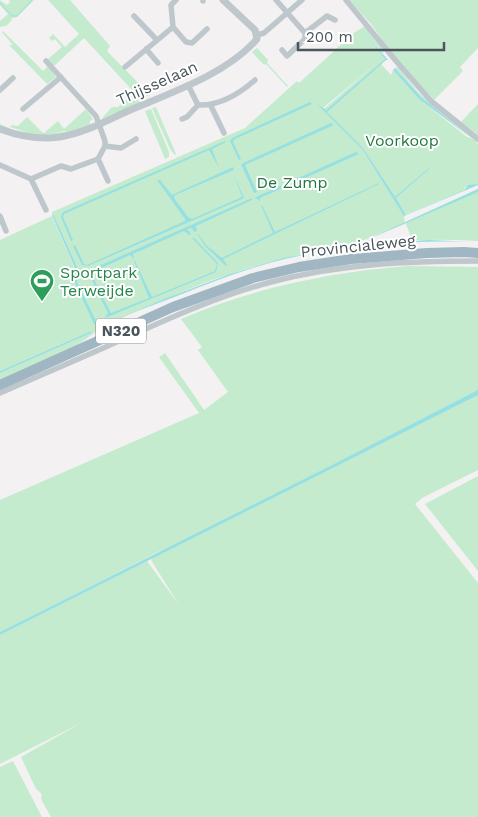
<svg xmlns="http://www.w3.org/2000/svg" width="478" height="817" font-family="'Work Sans',sans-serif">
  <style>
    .green { fill: #c4ebcd }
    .water { fill: #96e0e4 }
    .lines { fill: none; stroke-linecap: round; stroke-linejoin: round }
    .stream { stroke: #96e0e4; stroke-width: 1 }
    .minor { stroke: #bec7cc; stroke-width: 5.5 }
    .tertiary { stroke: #bec7cc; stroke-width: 7 }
    .trunk { stroke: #a0b7c3; stroke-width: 10 }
    .labels { text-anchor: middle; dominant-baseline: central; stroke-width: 4; stroke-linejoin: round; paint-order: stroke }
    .shield { fill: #fff; stroke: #80898d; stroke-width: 1 }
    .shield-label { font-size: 15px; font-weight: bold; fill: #4a565c }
    .street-label { font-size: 16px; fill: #4a565c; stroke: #fff }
    .park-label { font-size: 16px; fill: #21773f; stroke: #fff }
    .leisure-label { font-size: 16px; fill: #27864d; stroke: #fff; text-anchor: start }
  </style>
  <rect width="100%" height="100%" fill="#f3f1f1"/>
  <path class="green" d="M0,0L7,5L10,2L9,0H34L17,17L11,18L12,20L6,26L0,27V21L8,14L0,5Z
    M48,0H70L110,46L107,51L150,95L138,100L140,103L102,119V118L112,107H118L132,95V90L84,38L54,66L47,60L62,47L55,39L52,41L49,38L53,34L65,47L79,34Z
    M349,0H478V48L460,67L463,71L434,100L399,63L371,24Z
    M365,26L385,51L383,53L364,32L385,59L326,110L324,109L379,61L323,108L321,105L331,116L327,111L381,64L391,75L393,70L420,100L467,137L473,139L423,99L395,68L398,67L417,91L437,109L478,141V142H476L478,144V184L465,187L464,190L406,215L396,198L429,169L395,198L363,148L334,120L361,148L404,215L405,224L358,242H359L355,245L412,239L405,222L478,189V241C394,236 310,247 230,274C186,288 143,309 100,327V329L73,348L0,380V373L91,333L92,332L0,371V240L52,216L77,274L74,281L91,317L75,281L78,274L52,212L245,128L297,81L299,83L355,32Z
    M3,31L43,71L48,66L56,77L47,84L9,45H13L2,32Z
    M257,48L268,60L267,63L288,86L287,87L266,64L264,65L252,52Z
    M478,104V135L461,122Z
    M156,107L176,154L175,155L171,151L152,108Z
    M86,109L93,119L90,121V125L67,133L65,131L54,133L65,132V134C43,136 21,135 0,126V124L13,130L29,133L10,127L12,125L18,126L27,117L43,133H30H50H44L58,121L64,129Z
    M151,109L169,152V157L165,159L145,111Z
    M408,266L478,267V470L422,498L415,504L478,583V817H51L41,799C43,792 40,793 36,789L21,757L81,723L0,764V635L147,561L179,605L151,560L162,550L0,632V500L199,413L159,357L165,353L204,410L228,392L198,350L202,347L181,319C253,288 330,272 408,266Z
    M478,476V571L425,504Z
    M13,761L42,817H0V767Z"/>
  <path class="water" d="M363,31L388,60H386L327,112L363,148L395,197L429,168V169L396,198L406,215L464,190L468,185L478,184V185L404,216L362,149L317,104L326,110L385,59Z
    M395,68L422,98L473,139L420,100L393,70Z
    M310,102L312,104L235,139L233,142L241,159L239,160L230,141L232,138Z
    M331,123L334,125L245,165L257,192L254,193L241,164Z
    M225,141L226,142L212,149L219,168L209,150L64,214L63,217L73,240L71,241L61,217L63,212Z
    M356,152L359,154L260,198V202L258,199H255L256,197Z
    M233,167L234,170L175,195L174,198L188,217L192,219L242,197L234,175L244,198L88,266L82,265L73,246L75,245L84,264L87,265L185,221V219L157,180H160L172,195Z
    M379,183V184L223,259L227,265L226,266L206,247L197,234H198L207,246L222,258L273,233L261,205H262L275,232Z
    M478,189V192L355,245L428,240L478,242C413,240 349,244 285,259C248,268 212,282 177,296C151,306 123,315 100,329L99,327L164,299L230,274L283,258L353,246Z
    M252,198V200L196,226L197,231L195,232L191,228L187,229L191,234L189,235L184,231L133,254L134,259L130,255L93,272L92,275L100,291L98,292L89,274L85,272Z
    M53,214L81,276L77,282L95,319L101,320L94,324L74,281L77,273L52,215Z
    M192,238H194L218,263L216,272L105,318L108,313L99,295L101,294L111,313L149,298L134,261H135L152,297L215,271L217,264Z
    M92,331L91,333L0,373V371Z
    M478,390V395L0,635V632L342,460Z"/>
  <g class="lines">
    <path class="stream" d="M0,3L12,16H17L32,0"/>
    <path class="minor" d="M176,0L171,5L173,27L186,42L192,43L207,29
      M203,0V1
      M276,0L305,33
      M346,0L396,61L431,101L478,139
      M134,16L157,40
      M257,35L264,33L302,0
      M146,49L158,63
      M282,50L287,56L305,39V33L327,16L335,20
      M125,67L173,27
      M188,85L198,105C220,106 239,94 255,80
      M0,90L13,78
      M211,106L224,133
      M23,109L61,77
      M182,119L187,117L198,105
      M105,146L121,148L136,139
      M98,159L108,181
      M0,165L31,179L61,166L71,169L98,159L105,146V141L96,116L46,61
      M31,179L46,210
      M0,216L6,231
      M0,393C36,377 72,362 108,346C161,322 214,297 271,282C339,264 408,261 478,261"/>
    <path class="tertiary" d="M0,129C19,136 39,140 60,137C84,133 106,121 128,111C170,93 227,74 257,39L255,30L223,0"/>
    <path class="trunk" d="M0,385L173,307L253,278L299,267L351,259L427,253L464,252L478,253"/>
  </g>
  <defs>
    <symbol id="stadium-pin" viewBox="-11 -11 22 30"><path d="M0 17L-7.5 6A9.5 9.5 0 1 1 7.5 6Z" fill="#2e9e5b" stroke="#fff"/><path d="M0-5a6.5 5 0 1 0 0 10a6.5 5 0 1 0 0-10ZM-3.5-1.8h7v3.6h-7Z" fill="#fff"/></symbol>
  </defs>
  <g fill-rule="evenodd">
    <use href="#stadium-pin" x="28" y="267" width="28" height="38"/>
  </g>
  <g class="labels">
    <rect class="shield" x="96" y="318.5" width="50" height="25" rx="4"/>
    <g class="shield-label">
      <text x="121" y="331">N320</text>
    </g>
    <g class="street-label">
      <text transform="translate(157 83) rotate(-24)">Thijsselaan</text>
      <text transform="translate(358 246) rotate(-6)">Provincialeweg</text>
    </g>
    <g class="park-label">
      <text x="402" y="140">Voorkoop</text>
      <text x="292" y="182">De Zump</text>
    </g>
    <g class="leisure-label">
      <text x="60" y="272">Sportpark<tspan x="60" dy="18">Terweijde</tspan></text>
    </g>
  </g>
  <path d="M298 42v8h146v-8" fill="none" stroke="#4a565c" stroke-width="2.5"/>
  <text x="306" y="42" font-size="15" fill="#4a565c" stroke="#ffffff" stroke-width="4" paint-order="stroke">200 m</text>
</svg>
